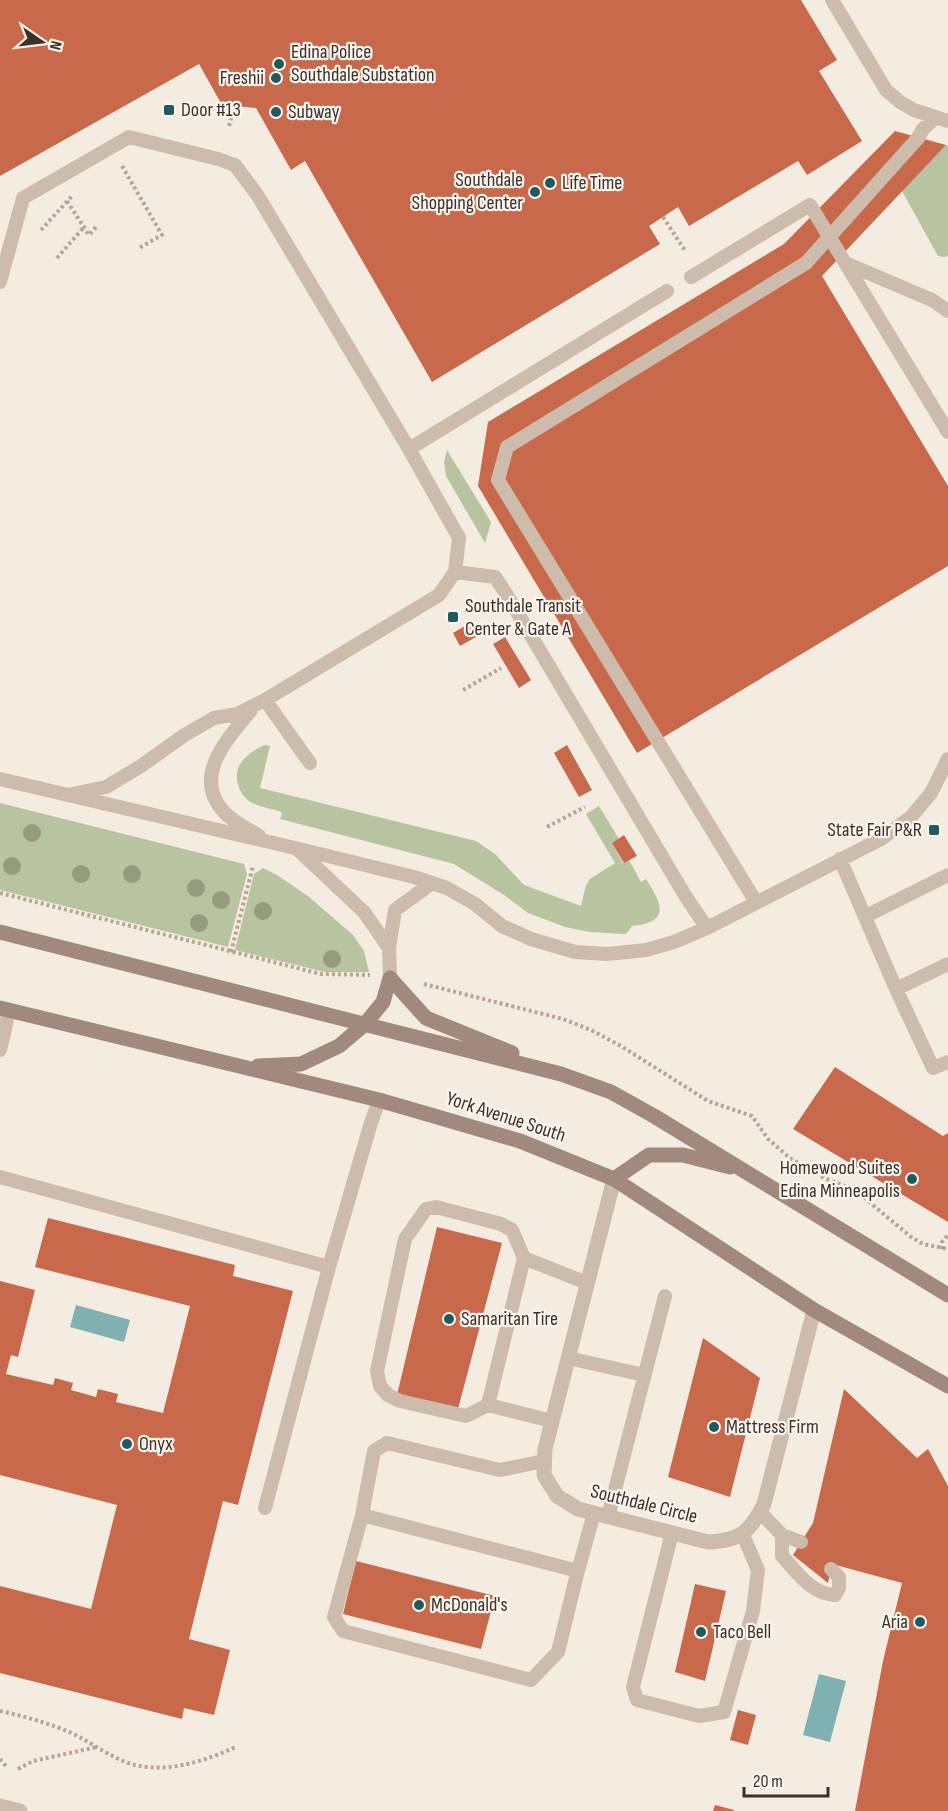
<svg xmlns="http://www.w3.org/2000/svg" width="948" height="1811" font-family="'Sofia Sans Condensed',sans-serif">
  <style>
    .green { fill: #b8c4a0 }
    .water { fill: #7fb0b2 }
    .building { fill: #c8694b }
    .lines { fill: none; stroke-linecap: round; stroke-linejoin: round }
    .path { stroke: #b9a596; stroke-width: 4; stroke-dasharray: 3 3; stroke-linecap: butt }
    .lane { stroke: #cdbbac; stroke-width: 14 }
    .street { stroke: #cdbbac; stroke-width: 15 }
    .secondary { stroke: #a18a7d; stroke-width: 15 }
    .lane-bridge { stroke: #cdbbac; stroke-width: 14 }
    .tree { fill: #969b7f }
    .poi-dot { fill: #1f5a5e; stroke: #fbf5ee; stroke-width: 2 }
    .labels { text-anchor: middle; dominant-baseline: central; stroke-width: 4.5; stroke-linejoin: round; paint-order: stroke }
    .poi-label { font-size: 20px; fill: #3b302b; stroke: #fbf5ee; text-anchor: start }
    .street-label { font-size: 20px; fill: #3b302b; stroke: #fbf5ee }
  </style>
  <rect width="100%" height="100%" fill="#f4ebe1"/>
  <path class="green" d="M946,145L948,146V255L945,257L938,256L902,191Z
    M447,450L491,522L485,543L446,476L444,462Z
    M265,745L270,746L260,788L476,841L495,854L524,885L581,906L586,885L590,879L615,863L586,814L599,806L619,839L612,843L623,863L629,860L641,882L646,879C662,904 671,922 632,926L626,934L590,932L565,927L528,913L504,895L454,864L280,819L282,814L281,812C270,808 258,807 249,801C243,796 240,791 238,785C232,765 248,752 265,745Z
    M0,803L244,864L247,874L228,947L0,890Z
    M263,868L277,875L308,896L353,935L364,951L369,972H325L235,950L254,874Z"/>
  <path class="water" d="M76,1305L130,1320L124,1342L70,1327Z
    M819,1674L846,1681L830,1742L803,1735Z"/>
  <path class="building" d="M0,0H801L837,60L819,71L862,141L807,175L798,161L689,226L678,207L649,226L660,244L432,382L305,161L291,170L256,108L222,105L199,64L0,176Z
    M895,131L946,145L822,276L948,486V566L637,753L478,486L488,422L784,244Z
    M470,623L473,628L478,625L483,633L460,646L453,633Z
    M505,637L531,680L519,688L493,644Z
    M567,745L592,790L579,797L554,753Z
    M624,835L637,856L624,863L612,843Z
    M835,1067L943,1136L948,1133V1222L793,1129Z
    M48,1218L235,1265L233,1276L293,1291L238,1505L223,1501L189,1639L230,1650L214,1715L184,1708L182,1719L0,1673V1586L91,1609L117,1505L0,1475V1281L35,1290L18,1357L11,1355L6,1374L53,1385L55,1378L73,1383L71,1390L96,1397L98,1389L118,1394L116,1402L163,1413L190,1306L35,1267Z
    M437,1227L502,1243L458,1409L397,1395Z
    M703,1338L760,1378L730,1497L668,1477Z
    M844,1389L917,1458L928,1449L948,1486V1811H855L883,1661L902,1583L832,1564L828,1583L793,1555L813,1523Z
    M356,1561L495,1596L481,1649L343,1614Z
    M695,1584L726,1591L705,1681L675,1672Z
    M738,1710L756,1715L748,1745L730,1740Z
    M715,1805L734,1810V1811H713Z"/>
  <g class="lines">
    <path class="path" d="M229,126L234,106
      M122,166L162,235L139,248
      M67,201L89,235L97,226
      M663,217L686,252
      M41,230L72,196
      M57,258L84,227
      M463,690L501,668
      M547,827L585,807
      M0,893L321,974L370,975
      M231,952L253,866
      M424,984L563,1019L591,1030L621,1046L708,1101L752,1116L768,1139L791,1159L824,1178L855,1190L911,1237L923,1244L948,1249
      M942,1249V1242L948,1235
      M0,1711C23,1716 45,1722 67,1731C93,1742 118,1765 147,1767C178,1770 209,1759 236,1747
      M0,1759L6,1766
      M18,1769L33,1761L97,1747"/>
    <path class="lane" d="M832,0L886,90L900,102L914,110L948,121
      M918,138L923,129L935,118
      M845,263L932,300L948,311
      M691,277L810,205L948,432
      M0,282L23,198L129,137L218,159L235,165L258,196L409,449L459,538L455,572L439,595L265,700L237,714L214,718L183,736L141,766L106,787L68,795
      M409,449L667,291
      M455,572L495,577L507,595L686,897L707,928
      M265,700L310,763
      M251,710C228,739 191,776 224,812C233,822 248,829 259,836
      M0,779L295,848L414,877L447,888L475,904L502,926L531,939L575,952L607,954L646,950L674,942L707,928L881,839L911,817L931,793L948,759
      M297,849L364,912L389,948
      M840,859L896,989L933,1068L948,1062
      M756,902L498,480L507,447L806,263
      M866,916L948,875
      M390,978L389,948L395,910L432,883
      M896,989L948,964
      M0,1050L9,1011
      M0,1177L329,1267L370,1126L379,1100
      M524,1258L587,1283
      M568,1358L644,1375
      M488,1405L524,1258L512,1230L501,1224L436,1207L426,1209L405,1239L377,1371L380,1386L388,1395L400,1401L466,1416L488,1405L552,1421
      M544,1461L500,1470L387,1443L374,1451L362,1515L334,1617L343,1631L531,1680L558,1652L579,1566
      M265,1508L329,1267
      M760,1512L782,1535
      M362,1515L578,1571L594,1513
      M608,1517L665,1296
      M672,1533L633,1687L637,1700L699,1716L724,1712L753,1611L758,1570L743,1535
      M801,1542L782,1535V1556C797,1572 811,1594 835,1595L839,1588V1577L831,1569"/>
    <path class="street" d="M614,1179L545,1449L544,1475L557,1496L578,1509L708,1542C740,1541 750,1532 764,1504L814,1310
      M0,1806L20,1811"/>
    <path class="secondary" d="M0,932L561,1074L611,1092L654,1116L948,1295
      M390,978L426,1018L512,1053
      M0,1008L379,1100L520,1141L614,1179L814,1310L948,1386
      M258,1066L301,1064L339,1046L365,1024L383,1002L390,978
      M614,1179L649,1155H683L730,1167"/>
    <path class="lane-bridge" d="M806,263L918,138"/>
  </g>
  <g class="tree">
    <circle cx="32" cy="833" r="9"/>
    <circle cx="12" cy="866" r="9"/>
    <circle cx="81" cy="874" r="9"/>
    <circle cx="132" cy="874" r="9"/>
    <circle cx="196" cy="888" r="9"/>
    <circle cx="221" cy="900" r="9"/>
    <circle cx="263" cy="911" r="9"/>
    <circle cx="199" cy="923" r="9"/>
    <circle cx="332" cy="959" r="9"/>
  </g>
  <g class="poi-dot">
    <circle cx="279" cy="64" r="6"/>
    <circle cx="276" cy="78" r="6"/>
    <rect x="163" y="104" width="12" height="12" rx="3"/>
    <circle cx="276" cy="112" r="6"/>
    <circle cx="550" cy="183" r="6"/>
    <circle cx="535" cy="192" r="6"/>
    <rect x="447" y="611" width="12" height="12" rx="3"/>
    <rect x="928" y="824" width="12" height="12" rx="3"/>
    <circle cx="912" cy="1179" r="6"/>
    <circle cx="449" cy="1319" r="6"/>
    <circle cx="714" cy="1427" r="6"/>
    <circle cx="127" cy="1444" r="6"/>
    <circle cx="419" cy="1605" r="6"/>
    <circle cx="920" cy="1622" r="6"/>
    <circle cx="701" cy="1632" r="6"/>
  </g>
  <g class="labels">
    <g class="poi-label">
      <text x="291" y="52">Edina Police<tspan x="291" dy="23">Southdale Substation</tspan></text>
      <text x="264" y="78" text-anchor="end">Freshii</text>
      <text x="181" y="110">Door #13</text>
      <text x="288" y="112">Subway</text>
      <text x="523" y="180" text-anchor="end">Southdale<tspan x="523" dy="23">Shopping Center</tspan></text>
      <text x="562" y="183">Life Time</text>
      <text x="465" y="606">Southdale Transit<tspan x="465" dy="23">Center &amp; Gate A</tspan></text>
      <text x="922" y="830" text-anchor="end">State Fair P&amp;R</text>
      <text x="900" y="1168" text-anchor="end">Homewood Suites<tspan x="900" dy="23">Edina Minneapolis</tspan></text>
      <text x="461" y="1319">Samaritan Tire</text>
      <text x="726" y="1427">Mattress Firm</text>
      <text x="139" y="1444">Onyx</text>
      <text x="431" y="1605">McDonald's</text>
      <text x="908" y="1622" text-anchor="end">Aria</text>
      <text x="713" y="1632">Taco Bell</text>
    </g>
    <g class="street-label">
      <text transform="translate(506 1117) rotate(18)">York Avenue South</text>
      <text transform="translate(644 1504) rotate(14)">Southdale Circle</text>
    </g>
  </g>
  <g transform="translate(42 42) rotate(104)" stroke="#fbf5ee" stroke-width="4.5" paint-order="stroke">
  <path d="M0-4.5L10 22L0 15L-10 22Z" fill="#3b302b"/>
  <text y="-9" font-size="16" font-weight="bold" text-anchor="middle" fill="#3b302b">N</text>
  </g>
  <path d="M744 1787v9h84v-9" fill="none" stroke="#3b302b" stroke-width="3"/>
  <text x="753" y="1787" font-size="18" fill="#3b302b" stroke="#fbf5ee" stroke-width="4.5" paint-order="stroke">20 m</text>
</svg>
